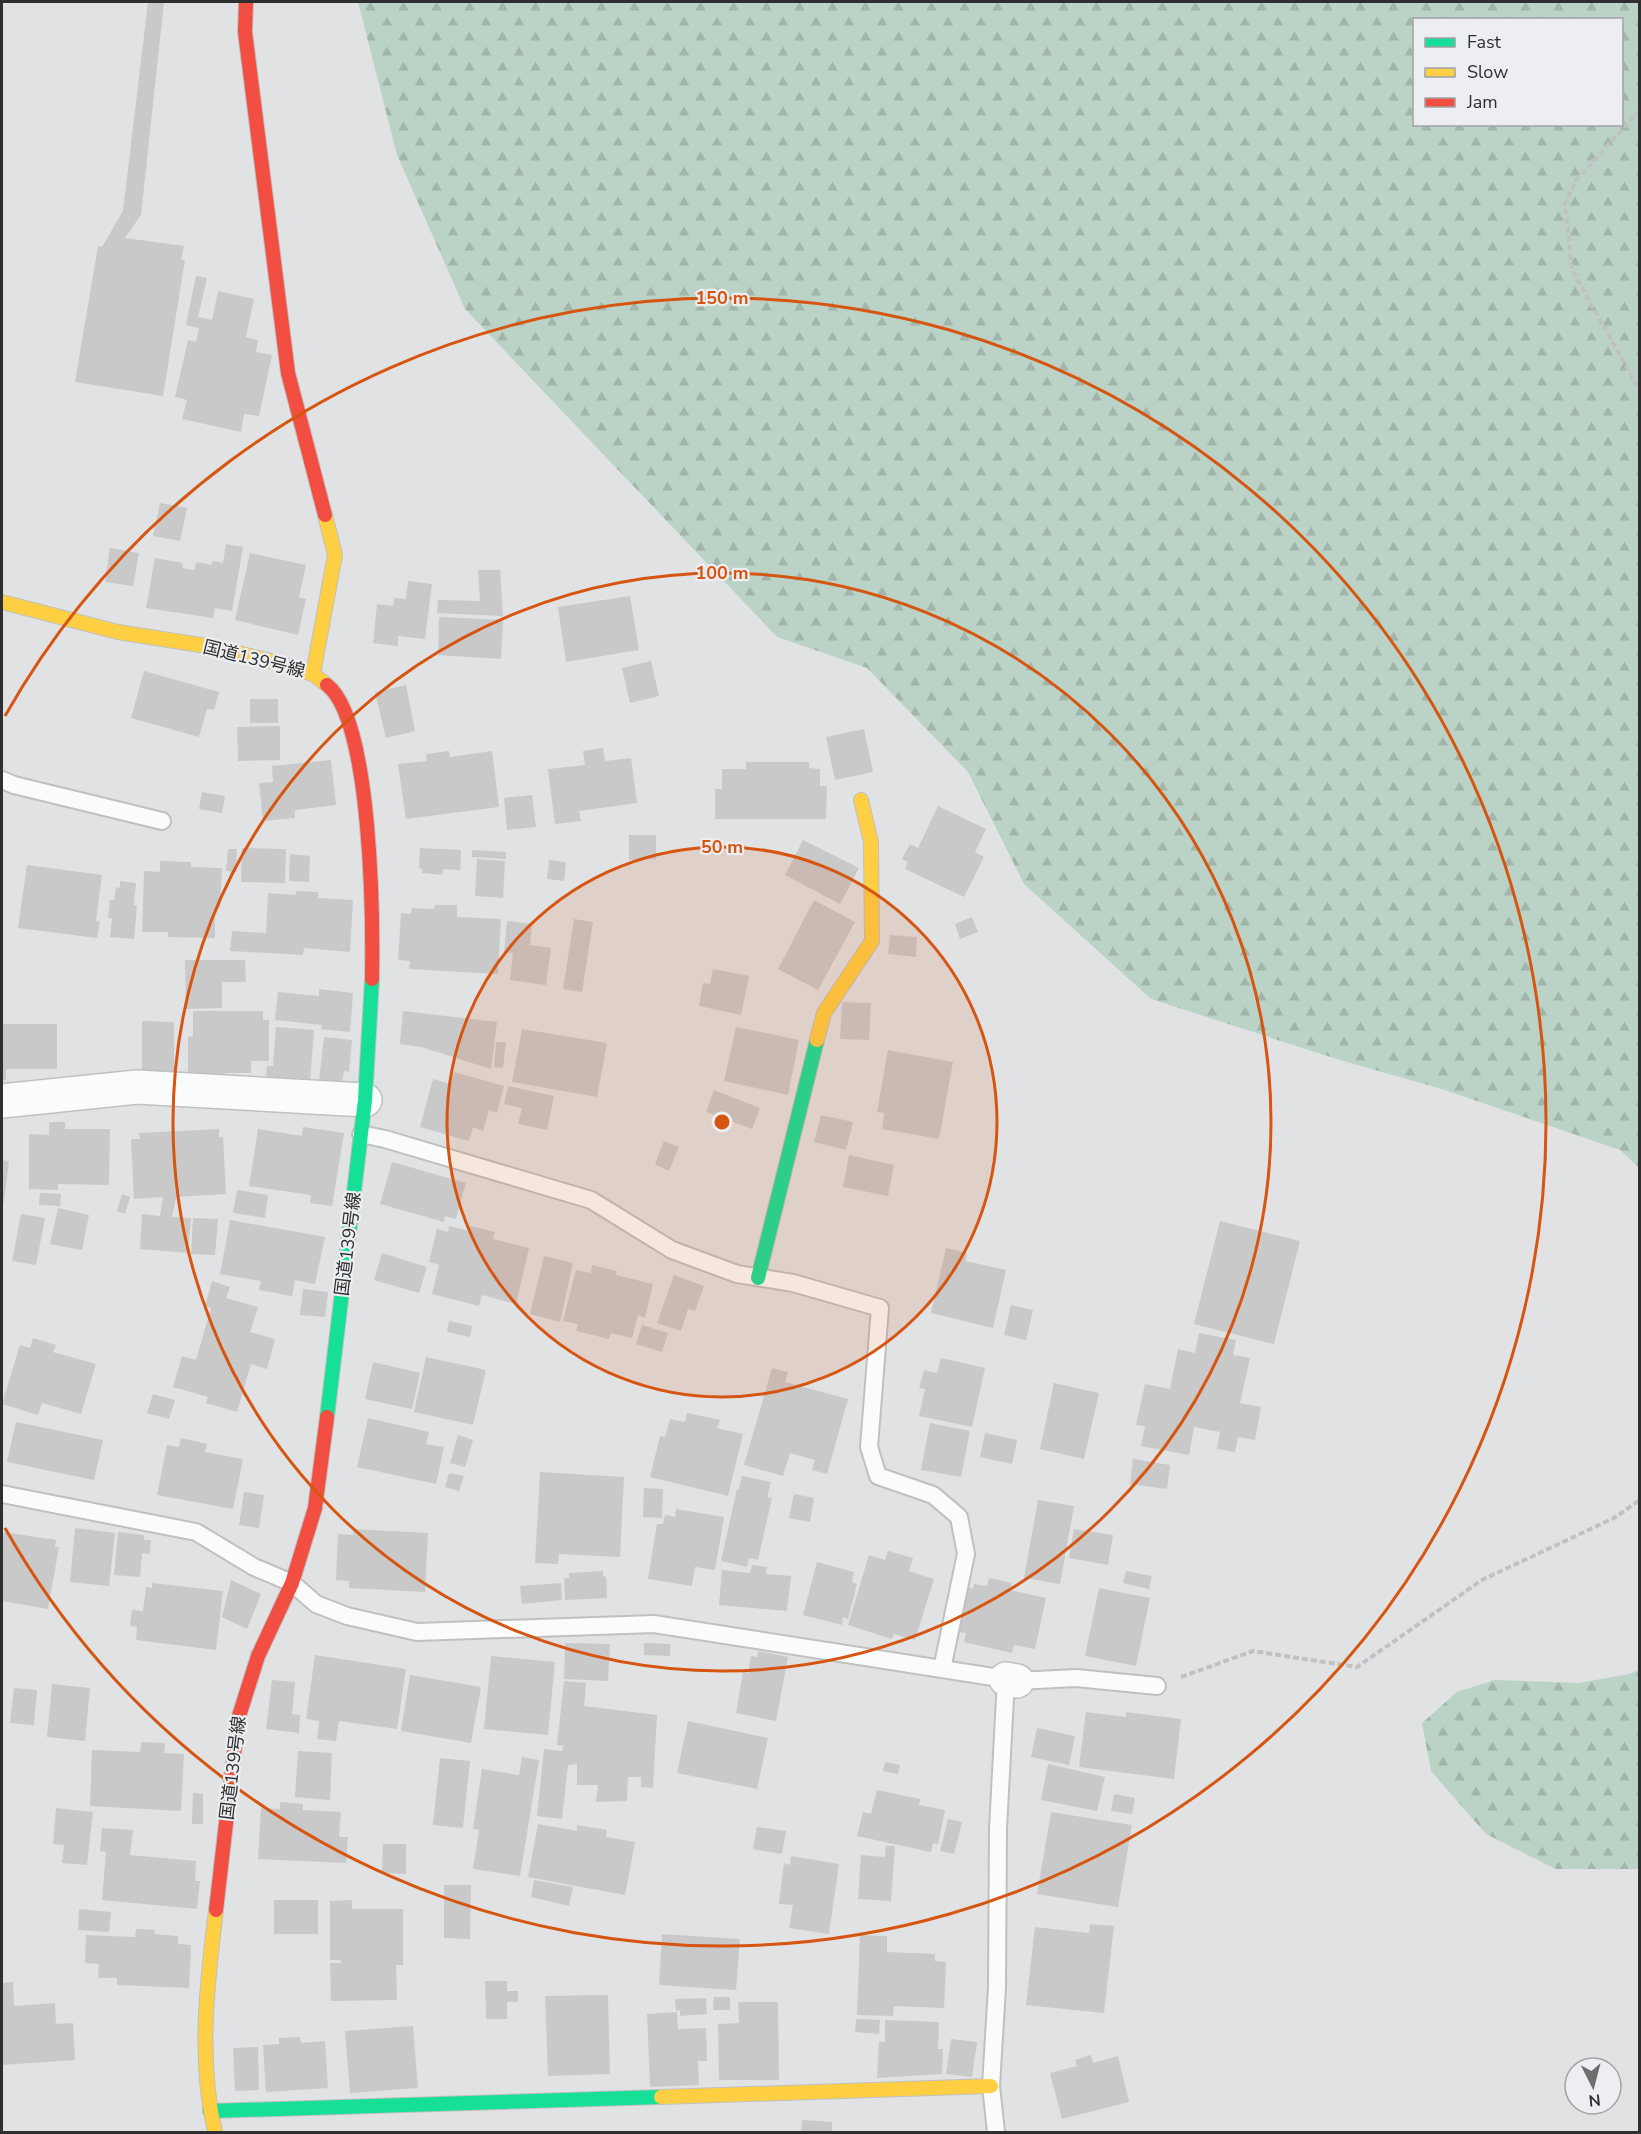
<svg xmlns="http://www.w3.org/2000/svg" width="1641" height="2134" font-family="'Nunito Sans','Noto Sans JP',sans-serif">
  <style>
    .forest { fill: url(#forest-firs); fill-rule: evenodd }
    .building { fill: #c9c9ca }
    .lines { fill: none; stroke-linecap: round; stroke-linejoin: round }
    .lane-casing { stroke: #c0c0c1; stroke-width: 20 }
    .street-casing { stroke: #c0c0c1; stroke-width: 36 }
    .fast-casing { stroke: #c0c0c1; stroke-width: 16 }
    .slow-casing { stroke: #c0c0c1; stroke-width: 16 }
    .jam-casing { stroke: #c0c0c1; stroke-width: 16 }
    .path { stroke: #c1c1c1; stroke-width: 4; stroke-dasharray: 6 3; stroke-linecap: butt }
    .lane { stroke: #fafbfb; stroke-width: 16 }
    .street { stroke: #fafbfb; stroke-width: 33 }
    .fast { stroke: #16e098; stroke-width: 14 }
    .slow { stroke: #ffcf43; stroke-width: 14 }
    .jam { stroke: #f24e42; stroke-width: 14 }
    .ring { fill: none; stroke: #d65510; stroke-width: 3 }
    .labels { text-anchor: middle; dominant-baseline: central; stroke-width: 4.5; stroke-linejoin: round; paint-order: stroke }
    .street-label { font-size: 18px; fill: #2f2f31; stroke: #edeef2 }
    .centre { fill: #d65510; stroke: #edeef2; stroke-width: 3 }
    .ring-label { font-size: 18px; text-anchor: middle; font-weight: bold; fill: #d65510; stroke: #edeef2; stroke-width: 4.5; stroke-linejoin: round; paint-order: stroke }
  </style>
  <defs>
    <pattern id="forest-firs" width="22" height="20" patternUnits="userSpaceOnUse" patternTransform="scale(1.5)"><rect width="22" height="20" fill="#bbd3c7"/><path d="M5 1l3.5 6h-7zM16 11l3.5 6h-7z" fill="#a1b5ab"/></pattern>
  </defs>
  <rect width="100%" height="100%" fill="#e1e2e4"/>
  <path class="forest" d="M358,2H1639V1168L1620,1150L1445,1090L1340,1060L1151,999L1024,884L968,772L867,668L777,637L465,309L397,155ZM1414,20H1622V124H1414Z
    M1639,1670V1869H1556L1486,1834L1431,1771L1422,1723L1457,1692L1495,1680L1579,1683L1629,1674Z"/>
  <path class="building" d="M148,2H164L141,215L125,238L184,246L181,260H185L163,396L75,382L98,246L102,247L123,211Z
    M196,276L207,278L198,317L212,320L218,291L254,299L246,337L258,340L256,352L272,355L259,416L244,414L241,432L182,419L187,400L175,397L188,340L196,342L199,328L186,325Z
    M160,503L187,508L180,541L153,536Z
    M226,544L243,547L232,611L215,608L213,618L146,608L155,558L183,563L182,568L195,570L196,562L212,565V561L223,563Z
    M110,548L139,553L133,586L105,582Z
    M250,553L306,565L299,597L306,599L298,635L235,620Z
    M478,570H500L503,616L437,613L438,600L480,601Z
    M408,581L432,584L425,639L398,636V646L373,643L377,604L393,606L394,598L406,599Z
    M630,596L639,650L566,662L558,607Z
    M439,617L503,620L501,659L438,655Z
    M651,661L659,696L630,703L622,668Z
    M144,671L219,692L214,710L207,709L199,737L131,718Z
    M406,685L415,731L386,738L375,692Z
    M250,699H278V723H250Z
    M280,726V760L238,761L237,727Z
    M864,729L873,772L835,780L826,737Z
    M603,748L605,761L631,758L637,803L579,811L581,821L555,824L548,769L585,765L583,751Z
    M449,751L450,757L492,751L499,807L406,819L398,764L427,761L426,754Z
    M331,760L336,805L295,810V818L263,821L259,783L273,782L272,766Z
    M746,762H809V768L820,769V786H827L826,819H715V789H722V769H746Z
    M202,792L225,796L222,813L199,809Z
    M532,795L536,827L507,830L504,798Z
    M938,806L986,829L975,852L984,857L964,897L905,869L908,862L902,859L910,844L918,848Z
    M629,835H656V859L629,860Z
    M803,840L859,868L840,904L785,875Z
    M242,848L286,849L285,883L241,882Z
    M420,848L461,850L460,870L443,869L442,875L422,873V869L419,868Z
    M228,849H237L236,872L226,871Z
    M472,850L506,852V859L472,857Z
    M290,854L310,856L309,882L289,881Z
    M477,859L505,861L503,898L475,896Z
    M549,860L566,862L564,881L547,879Z
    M160,861L191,862V867L222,868L220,908H215V938L168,937V932H142L144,871L160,872Z
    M27,865L102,875L96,921L100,922L97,938L18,928Z
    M120,881L136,883L134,905H137L134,939L110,937L112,918H108L110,900H114L116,887L120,888Z
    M296,891L318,892V898L353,900L350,952L304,948L303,955L230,951L232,931L266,933L268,893L296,895Z
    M814,900L855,922L818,990L778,969Z
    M435,905H457V917L501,919L498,974L409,969L410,961L398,960L401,913L411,914L412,908L434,909Z
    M972,917L978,932L960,939L955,924Z
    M574,919L593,922L582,992L563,989Z
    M507,921L532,924L530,945L551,948L546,985L510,980L513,953L504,952Z
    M890,935L917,937L916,957L888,954Z
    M185,960H245L246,982H222V1008L186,1009Z
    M713,969L749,976L741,1015L699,1006L703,983L710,984Z
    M319,989L353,993L350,1032L321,1029L322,1025L275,1020L278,992L319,996Z
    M842,1002L871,1003L869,1040L840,1039Z
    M193,1011H263V1020H269V1061H251V1073H225V1079H188V1037L193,1036Z
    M403,1011L497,1022L491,1069L421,1047L400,1044Z
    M142,1021L174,1022V1073H142Z
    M2,1024H57V1069H6V1080H2Z
    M276,1027L314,1030L310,1083L266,1079L267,1066H273Z
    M736,1027L799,1040L788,1095L724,1081Z
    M522,1029L607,1043L597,1097L512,1082Z
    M324,1037L352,1040L349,1072L344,1071L342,1084L319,1081Z
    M496,1042H506L503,1068L494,1067Z
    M888,1050L953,1062L939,1139L882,1129L884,1113L877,1112Z
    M454,1072L504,1086L497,1113L489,1110L483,1131L473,1127L469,1141L420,1127L433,1079L451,1084Z
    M508,1086L554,1096L547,1130L518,1124L522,1108L504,1104Z
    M714,1090L760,1108L752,1129L706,1112Z
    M821,1115L853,1122L846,1150L814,1142Z
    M49,1122H65V1129H110L109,1185L58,1184V1190L29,1189V1134L49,1135Z
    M303,1127L344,1133L332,1206L310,1203L311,1195L249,1186L258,1129L302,1136Z
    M219,1129V1137H223L226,1194L176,1197L172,1217L191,1218L188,1253L140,1249L142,1214L160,1216L163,1197L134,1199L131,1139H140L139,1133Z
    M664,1141L679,1147L669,1171L655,1164Z
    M849,1155L894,1165L888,1196L843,1187Z
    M2,1160L9,1161L3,1208H2Z
    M392,1162L466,1183L456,1219L445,1216L444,1222L380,1204Z
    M237,1190L268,1195L265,1218L233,1213Z
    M40,1193L61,1194L60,1206L39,1205Z
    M122,1194L130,1197L125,1214L117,1211Z
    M58,1208L89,1215L82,1250L50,1244Z
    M21,1214L45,1218L36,1265L12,1261Z
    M193,1218L218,1219L215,1255L191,1254Z
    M230,1220L325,1237L315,1284L295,1280L292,1296L259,1290L261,1281L220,1274Z
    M1220,1221L1300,1241L1274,1344L1194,1324Z
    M449,1226L469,1231L470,1226L495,1232L493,1239L529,1248L516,1304L482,1295L479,1306L432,1294L439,1265L429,1262L437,1229L448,1232Z
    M946,1248L967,1253L966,1261L1006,1270L993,1328L931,1313Z
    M382,1253L427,1267L419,1293L374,1280Z
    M544,1256L573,1263L560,1322L530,1314Z
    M592,1265L617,1271L616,1275L653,1284L645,1318L638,1315L632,1338L611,1333L609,1339L576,1331L578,1324L563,1321L576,1270L591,1273Z
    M674,1275L704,1286L695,1311L688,1309L681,1331L657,1323Z
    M212,1281L230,1287L226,1298L258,1307L250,1332L275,1339L267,1369L251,1364L237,1412L206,1403L208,1397L173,1387L182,1356L196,1360L211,1308L205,1306Z
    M303,1289L328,1292L325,1317L300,1315Z
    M1011,1305L1033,1310L1026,1340L1004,1335Z
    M449,1321L472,1326L470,1337L447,1332Z
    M642,1325L668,1333L662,1352L636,1344Z
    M1199,1333L1236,1340L1233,1355L1250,1358L1240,1403L1261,1407L1255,1440L1238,1437L1235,1452L1217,1449L1220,1432L1194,1427L1189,1455L1141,1446L1145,1426L1136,1425L1145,1384L1170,1389L1178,1349L1195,1353Z
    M33,1338L56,1345L53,1352L96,1364L81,1414L42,1403L38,1415L2,1404L20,1345L30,1348Z
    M426,1357L486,1370L473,1425L414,1412Z
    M941,1358L985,1368L972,1427L919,1416L925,1389L919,1388L924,1370L937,1373Z
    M373,1362L420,1373L412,1409L365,1399Z
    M772,1368L788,1372L785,1382L848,1399L827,1474L812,1470L815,1460L790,1453L783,1476L744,1465Z
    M1054,1383L1099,1393L1084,1459L1040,1449Z
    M153,1394L175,1400L169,1419L147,1413Z
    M687,1413L720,1420L717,1428L743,1434L728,1496L650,1477L660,1436L665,1437L670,1419L685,1422Z
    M368,1418L429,1432L426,1444L444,1447L436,1484L357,1467Z
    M16,1422L103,1440L94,1480L7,1462Z
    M930,1423L970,1431L961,1477L921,1470Z
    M985,1433L1017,1440L1012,1464L980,1457Z
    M458,1435L473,1440L465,1467L450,1463Z
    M181,1438L207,1444L205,1452L243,1459L233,1509L157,1495L167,1445L179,1447Z
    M1133,1459L1170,1465L1167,1489L1130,1484Z
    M540,1472L624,1477L620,1557L559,1554L558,1564L535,1563Z
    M449,1473L464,1476L459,1491L445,1487Z
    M742,1476L771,1482L767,1497L772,1498L758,1560L749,1558L747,1567L721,1561L737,1489H739Z
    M644,1488L663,1489L662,1518L643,1517Z
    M244,1492L264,1495L259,1528L239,1525Z
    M794,1494L814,1498L810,1522L789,1518Z
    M1038,1500L1074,1506L1060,1584L1024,1578Z
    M676,1509L724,1517L715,1570L695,1567L692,1586L648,1579L657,1524H663L665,1515L675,1517Z
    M75,1528L115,1533L109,1586L70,1582Z
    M353,1529L428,1533L425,1592L349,1588V1581L336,1580L338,1534L353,1535Z
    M1074,1529L1113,1535L1108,1565L1069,1558Z
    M4,1532L56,1540L55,1547H59L48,1609L2,1601V1538Z
    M118,1532L144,1535V1540H151L150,1554L142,1553L140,1577L114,1575Z
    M888,1551L913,1558L909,1571L934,1579L915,1640L894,1634L892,1639L848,1625L869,1555L885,1560Z
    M817,1562L854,1572L852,1582L857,1584L848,1619L843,1617L842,1625L803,1615Z
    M752,1565L767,1567L766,1574L791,1576L787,1611L719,1605L722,1570L750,1573Z
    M603,1571V1576L606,1577L607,1598L565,1600L564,1578H569V1573Z
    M1126,1571L1152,1576L1149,1589L1123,1583Z
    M989,1578L1012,1583L1010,1590L1046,1598L1035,1649L1014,1645L1012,1653L964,1642L966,1633L958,1632L968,1587L973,1589L974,1584L987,1586Z
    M231,1580L261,1594L247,1629L222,1617Z
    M152,1583L223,1591L216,1650L136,1640L137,1627L130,1626L132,1610L143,1611L146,1587L152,1588Z
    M561,1583L562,1600L522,1604L520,1586Z
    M1099,1588L1150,1598L1136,1666L1085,1656Z
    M565,1643L610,1644L608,1681L564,1679Z
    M644,1643L670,1644V1656L644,1655Z
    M758,1651L788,1657L776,1721L736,1713L743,1672L748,1673L751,1656L757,1657Z
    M315,1655L406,1669L397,1729L339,1721L336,1741L317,1739L319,1721L306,1719Z
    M491,1656L555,1662L548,1735L484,1729Z
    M410,1675L481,1687L471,1743L401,1731Z
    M272,1680L295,1682L292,1714L300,1715L299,1733L266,1729Z
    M564,1681L586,1683L584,1706L657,1715L653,1788L641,1787V1777H628L627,1801L596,1802L598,1785H577V1764L568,1765L562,1819L537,1816L544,1749L562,1751L564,1746L557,1745Z
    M52,1684L90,1688L85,1741L47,1737Z
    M14,1688L37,1690L34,1725L10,1723Z
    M1086,1712L1126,1717V1712L1181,1719L1174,1779L1079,1767Z
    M688,1721L768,1738L757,1789L677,1773Z
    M1037,1728L1075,1736L1069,1765L1031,1757Z
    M141,1742L165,1743L164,1753L184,1754L181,1811L90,1806L92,1750L140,1752Z
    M298,1751L332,1753L330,1800L295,1797Z
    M522,1757L539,1760L520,1876L473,1869L479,1830L473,1829L482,1769L519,1775Z
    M440,1758L470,1761L463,1828L433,1825Z
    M885,1762L900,1765L898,1774L883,1771Z
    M1048,1764L1105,1777L1097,1811L1041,1800Z
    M877,1790L920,1799L919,1805L945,1810L938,1844L933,1843L931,1852L857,1836L863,1812L871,1814Z
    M193,1793L203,1794V1824H192Z
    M1114,1794L1135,1798L1132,1814L1111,1811Z
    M280,1802L303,1804V1810L341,1812L339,1837H348L346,1863L258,1859L261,1808L280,1809Z
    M56,1808L93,1812L87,1865L62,1863L64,1845L53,1844Z
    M1051,1812L1132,1825L1118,1907L1037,1894Z
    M948,1819L962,1822L954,1854L940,1851Z
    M538,1824L577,1831V1825L607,1830L606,1837L635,1842L625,1895L528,1877Z
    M757,1827L786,1831L782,1854L753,1849Z
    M102,1828L133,1830L130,1855L196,1861L195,1881H200L197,1909L102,1900L106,1852L100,1851Z
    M383,1844H406V1874L382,1873Z
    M886,1846H895L891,1901L858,1899L861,1855L885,1857Z
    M791,1856L839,1864L829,1934L789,1928L793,1905L779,1904L784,1863L790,1865Z
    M534,1880L573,1887L569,1906L531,1897Z
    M444,1885H471L470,1939L444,1938Z
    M274,1900H318V1934H274Z
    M352,1900V1909H403V1965H396L397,2000L331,2001L330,1963H341V1960H330V1901Z
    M79,1909L111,1912L109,1932L78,1930Z
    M1090,1924L1114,1926L1104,2013L1026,2005L1035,1927L1089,1933Z
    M136,1929L155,1930L154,1934L178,1936V1944L191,1945L189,1988L117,1985V1978H98L99,1964L85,1963L86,1935L135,1937Z
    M662,1934L740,1939L736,1990L659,1985Z
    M860,1935L887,1936V1952L935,1954V1961L946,1962L944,2008L894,2006L893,2016L857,2015Z
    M485,1981H507V1991H518V2002H507V2019H486Z
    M13,1982L14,2006L55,2003L56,2024L73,2023L75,2060L2,2065V1983Z
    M608,1995L610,2074L548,2076L545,1996Z
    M714,1997H730V2010H713Z
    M706,1998L707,2014L680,2016V2010L676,2011L675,1999Z
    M738,2002H778L779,2080H719L718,2024L739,2023Z
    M677,2012L678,2029L706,2028L707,2061H698L699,2085L650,2087L647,2014Z
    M856,2019L880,2020L879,2034L855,2032Z
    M885,2020L939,2022L938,2049H943L942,2074L877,2078L879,2042H885Z
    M413,2026L418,2088L350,2093L345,2031Z
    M300,2037L301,2043L325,2041L328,2088L266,2092L263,2045L279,2044V2038Z
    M951,2039L977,2042L972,2077L946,2074Z
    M258,2047L259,2090L235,2091L233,2048Z
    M1091,2055L1093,2063L1118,2056L1129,2102L1062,2119L1050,2073L1077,2066L1075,2060Z
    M802,2120L832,2122V2132H801Z"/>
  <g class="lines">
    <defs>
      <path id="lane" d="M2,780L14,785L162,821
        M361,1134L385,1139L591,1200L672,1250L737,1274L793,1283L880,1308L869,1447L878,1476L933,1495L959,1517L966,1554L942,1669
        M2,1494L196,1532L254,1567L292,1583L316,1604L347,1616L417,1632L654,1624L1006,1679L998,1829L997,1987L991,2086L996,2132
        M1017,1681L1076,1678L1157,1686"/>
      <path id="street" d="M2,1101L137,1087L365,1100
        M1006,1679L1017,1681"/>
      <path id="fast" d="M758,1278L817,1040
        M327,1417L365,1100L372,979
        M210,2111L661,2097"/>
      <path id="slow" d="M2,602L118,632L213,647L275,662L313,674L327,685
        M313,674L335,555L325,515
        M817,1040L824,1013L872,941L871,842L861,800
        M661,2097L991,2086
        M215,2132C198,2060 207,1983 216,1910"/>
      <path id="jam" d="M246,2L245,32L288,373L325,515
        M327,685C372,719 373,921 372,979
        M216,1910L238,1719L258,1656L292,1583L315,1508L327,1417"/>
    </defs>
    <use href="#lane" class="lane-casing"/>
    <use href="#street" class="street-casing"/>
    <use href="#fast" class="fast-casing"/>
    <use href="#slow" class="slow-casing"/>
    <use href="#jam" class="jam-casing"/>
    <path class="path" d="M1640,110L1576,180L1565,204L1572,270L1640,391
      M1181,1677L1253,1651L1357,1667L1482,1580L1614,1518L1640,1500"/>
    <use href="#lane" class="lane"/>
    <use href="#street" class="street"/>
    <use href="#fast" class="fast"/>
    <use href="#slow" class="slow"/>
    <use href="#jam" class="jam"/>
  </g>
  <circle cx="722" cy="1122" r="275" fill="#d65510" fill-opacity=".12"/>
  <g class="ring">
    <circle cx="722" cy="1122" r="275"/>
    <circle cx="722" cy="1122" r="549"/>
    <path d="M5 716A824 824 0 1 1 5 1528"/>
  </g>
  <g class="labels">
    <g class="street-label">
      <text transform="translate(254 659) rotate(14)">国道139号線</text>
      <text transform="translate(348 1244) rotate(-83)">国道139号線</text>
      <text transform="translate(233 1768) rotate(-83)">国道139号線</text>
    </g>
  </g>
  <circle cx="722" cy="1122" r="9" class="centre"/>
  <g class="ring-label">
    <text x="722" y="304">150 m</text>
    <text x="722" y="579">100 m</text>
    <text x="722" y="853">50 m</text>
  </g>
  <rect width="1641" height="2134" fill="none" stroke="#2f2f31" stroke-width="6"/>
  <rect x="1413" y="18" width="210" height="108" fill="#edeef2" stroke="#a1a2a5" stroke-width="1.5"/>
  <rect x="1425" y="38" width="30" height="9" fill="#16e098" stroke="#a1a2a5" stroke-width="1.5"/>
  <text x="1467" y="48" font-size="18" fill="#2f2f31">Fast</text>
  <rect x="1425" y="68" width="30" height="9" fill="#ffcf43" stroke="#a1a2a5" stroke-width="1.5"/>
  <text x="1467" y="78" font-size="18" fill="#2f2f31">Slow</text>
  <rect x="1425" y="98" width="30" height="9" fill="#f24e42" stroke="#a1a2a5" stroke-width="1.5"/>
  <text x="1467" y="108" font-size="18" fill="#2f2f31">Jam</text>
  <g transform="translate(1593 2086) rotate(174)"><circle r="28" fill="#edeef2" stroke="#a1a2a5" stroke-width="1.5"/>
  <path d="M0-4.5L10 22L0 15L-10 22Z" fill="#6d6e70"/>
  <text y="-9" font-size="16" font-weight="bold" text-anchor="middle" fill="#2f2f31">N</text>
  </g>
</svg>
